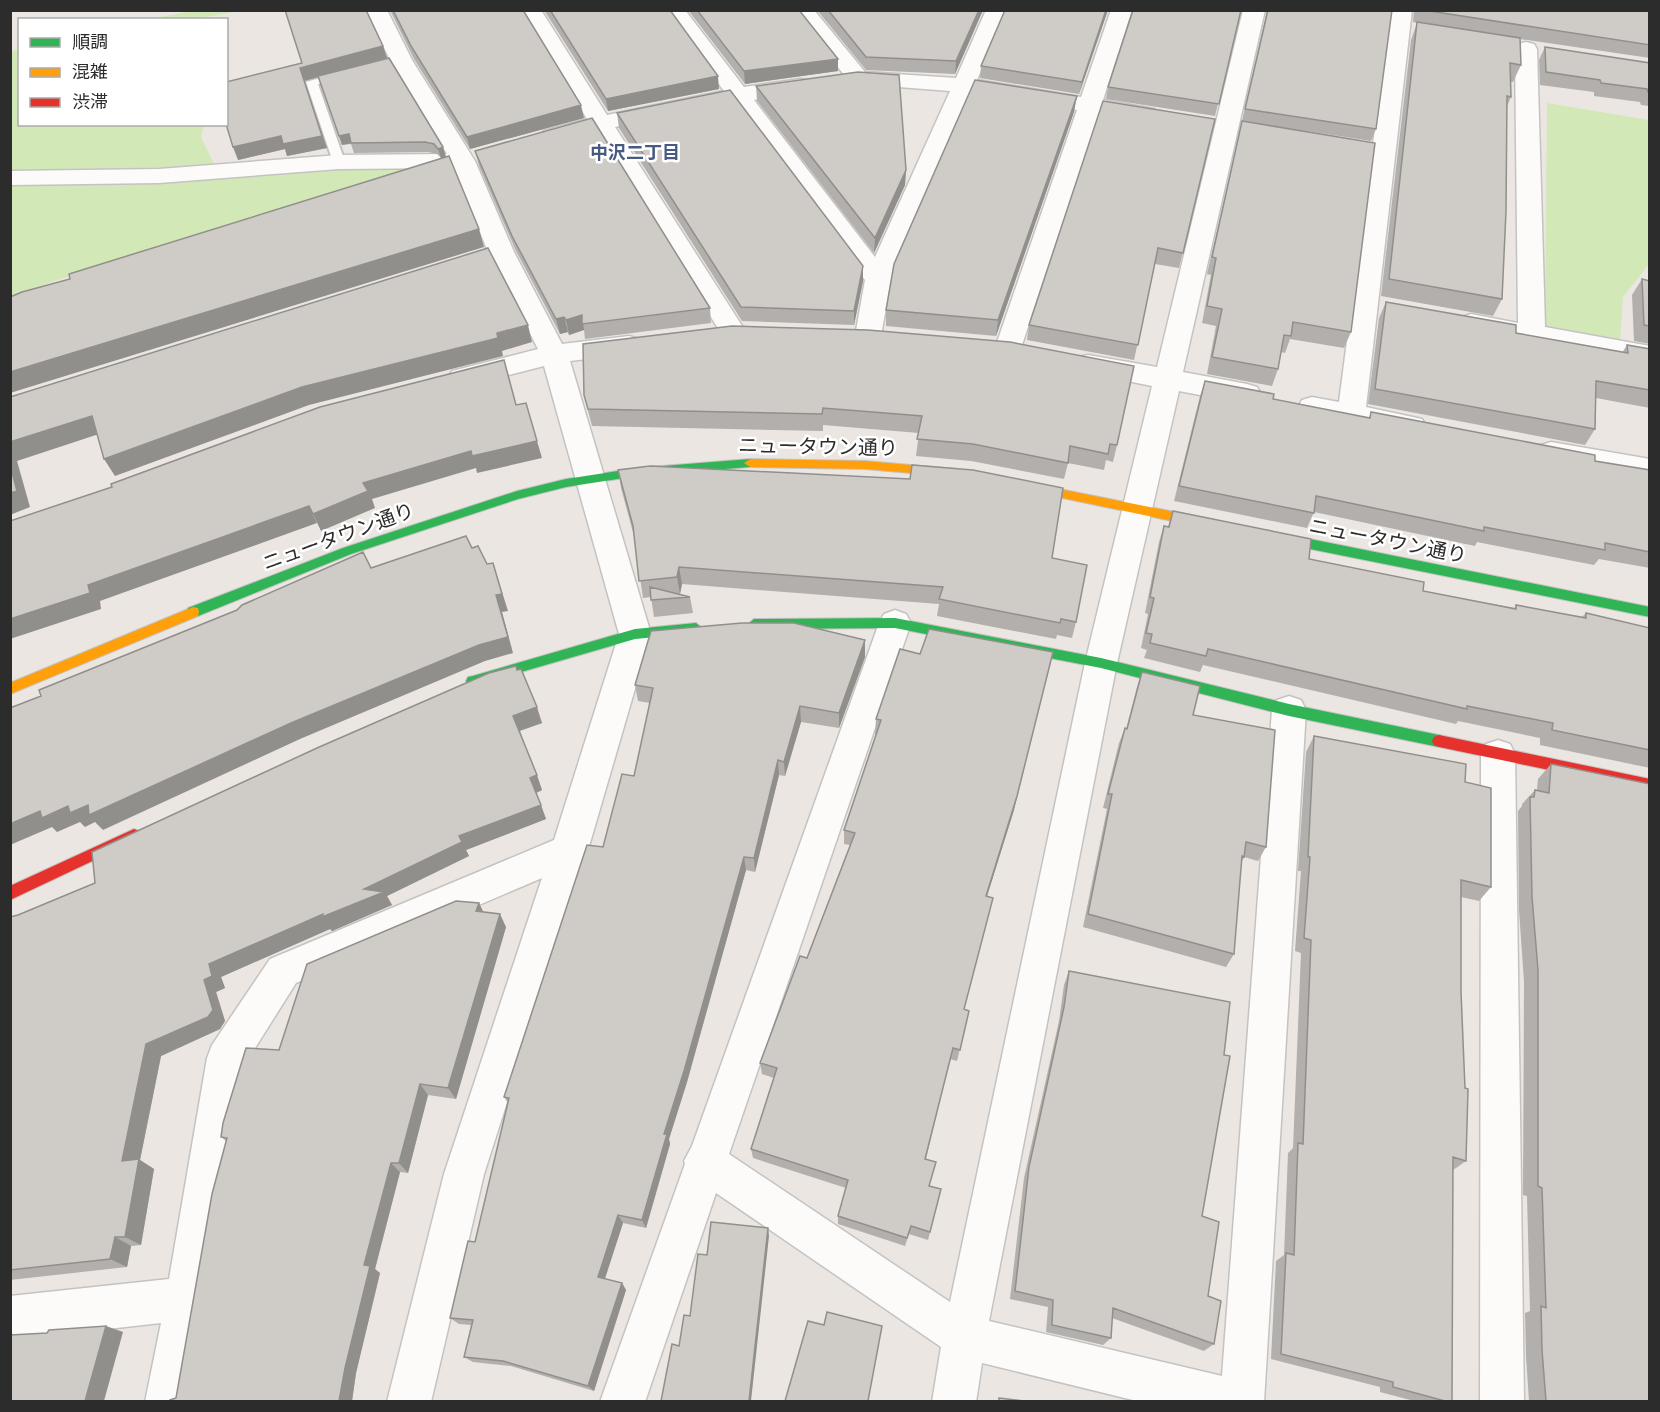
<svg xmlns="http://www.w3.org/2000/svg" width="1660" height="1412" font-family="Manrope,'Noto Sans JP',sans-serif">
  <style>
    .green { fill: #d3e8b7 }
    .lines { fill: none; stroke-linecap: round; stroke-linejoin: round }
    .lane-casing { stroke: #c4c3c3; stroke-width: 4 }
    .street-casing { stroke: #c4c3c3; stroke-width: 3 }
    .fast-casing { stroke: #c4c3c3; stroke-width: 2 }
    .slow-casing { stroke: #c4c3c3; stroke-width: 2 }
    .jam-casing { stroke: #c4c3c3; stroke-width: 2 }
    .lane { fill: #fcfbfa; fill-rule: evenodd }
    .street { fill: #fcfbfa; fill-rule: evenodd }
    .fast { fill: #30b455; fill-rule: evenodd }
    .slow { fill: #ff9f0a; fill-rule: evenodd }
    .jam { fill: #e5322d; fill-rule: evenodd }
    .wall { fill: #b2afac }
    .shaded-wall { fill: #918f8c }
    .building { fill: #cfccc8; stroke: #918f8c; stroke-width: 1.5 }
    .labels { text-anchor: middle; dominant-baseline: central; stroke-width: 5; stroke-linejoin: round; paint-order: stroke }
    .far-neighbourhood-label { font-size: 18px; font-weight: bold; fill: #485a82; stroke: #fff }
    .street-label { font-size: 20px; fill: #2c2c2c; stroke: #fff }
  </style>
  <rect width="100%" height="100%" fill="#ebe6e1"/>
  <path class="green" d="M197,10L237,11L197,19H149Z
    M19,49L20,124L204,125L201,137L221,179L391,164L429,166L51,282L11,300V51Z
    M1547,103L1649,120V264L1623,297L1620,341L1545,327Z"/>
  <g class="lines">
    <defs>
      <path id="lane" d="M341,72L347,75L345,77L318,84L345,162L339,166L333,162L306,82Z"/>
      <path id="street" d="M366,10H387L412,60L475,161L514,252L562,344L629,336L639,339L642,345L639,351L629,354L570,361L651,634L588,850L484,1174L431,1402H387L444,1174L542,878L296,983L245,1064L208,1299L189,1402H145L161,1323L10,1340V1296L169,1279L207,1058L212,1045L270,959L554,840L619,634L544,366L462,387L452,385L448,378L452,371L538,349L488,252L454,168L339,169L159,183L10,185V171L159,169L339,155L447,154L390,60Z
        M520,10H541L607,115L724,91L664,10H685L744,87L801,79L809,81L812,86L809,91L754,100L875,257L950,91L847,83L845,76L792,10H814L865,72L956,78L986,10H1007L977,80L1081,97L1111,10H1132L1103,100L1154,109L1158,114L1154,119L1146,121L1099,113L1021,348L1018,354L1008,357L998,354L995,348L1077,110L972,93L891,279L881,336L877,342L868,345L859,342L855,336L865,280L733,103L615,127L746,332L742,338L733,341L724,338L595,132L552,143L544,141L540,136L544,131L587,119Z
        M1243,10H1265L1183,372L1247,384L1257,387L1261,394L1257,401L1247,404L1179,391L1117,663L989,1321L1222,1376L1272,710L1277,700L1289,696L1301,700L1306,710L1264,1402H1141L982,1363L976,1402H932L941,1347L716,1193L645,1402H600L685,1164L684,1161L692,1146L879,623L884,614L895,610L906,614L911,623L729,1154L950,1302L1085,663L1152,386L1088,373L1078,371L1074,364L1078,357L1088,355L1157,367Z
        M1390,10H1412L1366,407L1422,419L1426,426L1422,433L1412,436L1312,417L1302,414L1298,407L1302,400L1312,397L1339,402L1371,158L1322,149L1318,144L1322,139L1330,137L1373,144Z
        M1526,42L1534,44L1537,49L1545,327L1650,346V364L1471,332L1462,329L1458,323L1462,317L1471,314L1518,323L1515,49L1518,44Z
        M1551,442L1650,459V480L1541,459L1537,452L1541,445Z
        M1498,740L1510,744L1515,754L1524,1402H1480L1481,754L1486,744Z"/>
      <path id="fast" d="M750,459L756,463L750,467L637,476L566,487L518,499L351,554L198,616H188L187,612L188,608L343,548L517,491L566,479L637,468Z
        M1265,530L1650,607V617L1265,540L1259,535Z
        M895,618L1101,658L1289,704L1439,735L1444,737L1446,741L1444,745L1439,747L1289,716L1101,668L895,628L754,629L748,624L754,619Z
        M696,623L702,628L696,633L635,639L473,686L468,685L466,681L468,677L473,676L635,629Z"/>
      <path id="slow" d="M750,459L865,461L956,469L962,473L956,477L865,469L750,467L744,463Z
        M1019,481L1215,520L1221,525L1215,530L1015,488L1013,485Z
        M193,607L198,608L199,612L198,616L10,694V683Z"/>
      <path id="jam" d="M1439,735L1650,779V791L1439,747L1434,745L1432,741L1434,737Z
        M134,829L139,831L141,835L139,839L10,900V886Z"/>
    </defs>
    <use href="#lane" class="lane-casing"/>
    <use href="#street" class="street-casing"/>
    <use href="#fast" class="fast-casing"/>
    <use href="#slow" class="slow-casing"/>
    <use href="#jam" class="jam-casing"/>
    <use href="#lane" class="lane"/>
    <use href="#street" class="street"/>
    <use href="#fast" class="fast"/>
    <use href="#slow" class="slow"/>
    <use href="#jam" class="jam"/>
  </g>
  <path class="wall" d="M390,10H523L584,118L470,149L414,59Z
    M544,10H670L719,89L608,111Z
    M688,10H799L838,71L745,84Z
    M817,10H983L955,74L866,70Z
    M1005,10H1108L1079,94L980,78L981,66Z
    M1241,10L1215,116L1106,99L1108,87Z
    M1267,10H1392L1376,129L1371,141L1242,121Z
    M1414,10H1650V58L1520,39L1521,65L1513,82H1510L1511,97L1507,106L1502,299L1493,316L1381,296L1411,40L1417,23L1413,22Z
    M383,46L387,58L360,66L443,147L446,157L441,158L437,154L428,152L354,153L351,144L342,145L318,77L304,81L327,148L287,156L285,149L238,160L302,63Z
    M1545,47L1650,63V106L1641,105L1640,102L1594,96V92L1540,85L1539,60Z
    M756,86L906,170L905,185L874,253L757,101Z
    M1074,112L996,336L886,326V310Z
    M617,113L863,266V281L854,325L742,321L619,128Z
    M1215,119L1179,268L1155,264L1134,360L1027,340L1029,325Z
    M1242,121L1351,332L1344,348L1290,339L1285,353L1281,352L1278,369L1272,386L1207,374L1216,326L1202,323L1211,275L1207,274L1238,139Z
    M475,151L710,308L711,323L585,339L584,330L569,335L568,332L560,334L516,251L479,166Z
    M1642,279L1650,281V344L1634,341L1632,295Z
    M1386,302L1516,333L1622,353L1627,345L1650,349V408L1596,398L1595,429L1585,445L1368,404L1379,318Z
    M583,344L1117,445L1113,462L1106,460L1104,470L1068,463L1064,479L971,461L916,456L919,433L823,425V431L592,426L584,395Z
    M1205,381L1273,399L1369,418L1371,412L1595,461L1650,470V568L1599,559L1594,565L1477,542L1475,546L1314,512L1307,528L1174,501L1200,396Z
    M618,470L1052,558L1076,622L1072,638L1057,635L1056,639L937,616L939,604L682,584L680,594L690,597L693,613L654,617L651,597L643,598L634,536L621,488Z
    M1173,511L1309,559L1423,591L1514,608L1516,605L1582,617L1586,613L1650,628V768L1540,745V738L1458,721L1456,724L1203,665L1200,672L1144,658L1147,650L1141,648L1148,614L1145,613L1159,542L1164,526L1168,527Z
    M900,649L1014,810L987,896L964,1010L969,1011L957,1061L950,1059L926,1159L930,1186L941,1189L928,1240L909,1234L905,1246L838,1224V1216L846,1188L753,1158L751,1149L774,1078L762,1074L760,1063L807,958L850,845L844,844V830L876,734H875L876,719Z
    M865,657L839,728L801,722L785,776L779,775L755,872L746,870L687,1082L669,1139L670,1144L646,1228L623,1223L605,1279L622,1283L626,1290L594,1391L511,1366L473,1362L464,1357L471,1325L459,1324L450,1318L475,1242L508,1103L504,1097L603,847L634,776L650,703L638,701L635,685Z
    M517,670L542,723L520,731L542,790L536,793L546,819L466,850L469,856L387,896L392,905L332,931L330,929L221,977L225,988L216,992L225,1021L220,1029L161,1056L140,1160L154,1169L141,1245L131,1246L127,1267L10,1280V917L18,915L95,883Z
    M1142,672L1193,715L1266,847L1258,861L1244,857L1241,863L1234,954L1226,967L1083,927L1107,809L1103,808L1119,743L1125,728L1126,729L1137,687Z
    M1314,736L1465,782L1491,887L1479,901L1461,897V992L1466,1161L1453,1170L1452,1401H1414L1380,1392V1387L1271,1359L1276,1261L1284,1255L1288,1153L1293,1148L1301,953L1295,951L1301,871H1298L1306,752Z
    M1551,764L1650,1401H1529L1526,1356L1525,1313L1530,1311L1527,1196L1523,1195L1524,982L1519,910L1518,811L1522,806V804L1535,790H1537L1538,779Z
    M479,903L483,912L506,927L456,1099L428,1095L408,1173L400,1172L375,1269L380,1273L356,1373L352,1401H169L176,1398L226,1141L221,1137L279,1050Z
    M1069,971L1202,1216L1208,1296L1214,1344L1204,1351L1112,1318L1111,1338L1103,1345L1046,1332L1048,1307L1010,1299L1024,1178L1059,1021L1064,985Z"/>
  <path class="shaded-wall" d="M979,10H983L955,74L956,61Z
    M1106,10H1108L1079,94L1082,82Z
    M383,46L387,58L304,81L327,148L287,156L285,149L238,160L233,147L281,136L300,68Z
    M838,59V71L745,84L744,71Z
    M718,76L719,89L608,111L606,99Z
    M1077,96L1074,112L996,336L998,320Z
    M581,105L584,118L470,149L467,137Z
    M349,134L352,143L342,145L339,136Z
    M443,147L446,157L441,158L438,149Z
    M906,170L905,185L874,253L875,238Z
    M479,229L484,247L10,393V372Z
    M863,266V281L854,325V311Z
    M582,315L584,330L569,335L566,320Z
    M564,317L568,332L560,334L556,319Z
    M528,325L532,342L502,351L503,356L309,405L115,476L104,459L302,387Z
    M92,416L102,433L17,461L30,507L10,515V442Z
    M537,441L542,458L477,473L476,468L372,499L375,508L321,531L313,514L363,483L471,451Z
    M309,506L317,523L100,601L101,609L10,639V619L88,585Z
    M493,563L508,611L502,612L513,653L485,661L300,739L103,830L95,822L85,827L80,822L57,832L52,827L10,845V824L496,595Z
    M679,567L682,584L680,594L677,577Z
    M865,640V657L839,728V713Z
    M1049,668L1014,810L983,909L986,896Z
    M800,706L801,722L785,776L784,762Z
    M537,707L542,723L519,731L513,716Z
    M778,760L779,775L755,872L754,858Z
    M537,775L542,790L536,793L530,778Z
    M541,805L546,819L466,850L469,856L387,896L392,905L332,931L330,929L221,977L225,988L216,992L225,1021L220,1029L161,1056L140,1160L154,1169L141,1245L125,1237L122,1161L146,1044L204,980L209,964L364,889L459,836Z
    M744,857L746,870L687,1082L669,1139L670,1144L646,1228L642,1220L664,1134Z
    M479,903L486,917L476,911Z
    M500,914L506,927L456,1099L448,1088Z
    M420,1084L428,1095L408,1173L399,1163Z
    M391,1163L400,1172L375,1269L380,1273L356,1373L352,1401H339L364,1265Z
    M618,1215L623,1223L603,1284L598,1277Z
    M768,1228L769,1236L751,1401H749Z
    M115,1237L131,1246L127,1267L110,1259Z
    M622,1283L626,1290L594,1391L588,1386Z
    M106,1326L123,1332L104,1401H85Z"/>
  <path class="building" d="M285,10H366L383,46L300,68L322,136L283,144L281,136L233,147L226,124V82L302,63Z
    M393,10H523L581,105L467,137L411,46Z
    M550,10H670L718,76L606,99Z
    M697,10H799L838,59L744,71Z
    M828,10H979L956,61L866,57Z
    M1005,10H1106L1082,82L981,66Z
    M1133,10H1241L1219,104L1108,87Z
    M1268,10H1392L1376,129L1245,109Z
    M1423,10H1650V45Z
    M1417,22L1520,38L1521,65L1510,63L1511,97L1507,96L1506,211L1502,299L1389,279Z
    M1545,47L1650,63V92H1648L1647,89L1601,83L1600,80L1546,72Z
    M389,58L443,147L438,149L434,144L425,142L351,143L349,134L339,136L318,76Z
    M858,72L899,75L906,170L875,238L756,86Z
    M975,80L1077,96L998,320L886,310L894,264Z
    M730,90L863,266L854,311L741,307L617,113Z
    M1103,101L1215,119L1183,253L1158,248L1138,345L1029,325Z
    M592,118L710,308L582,324V315L566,320L564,317L556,319L512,236L475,151Z
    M1242,121L1375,143L1351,332L1293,322L1291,336L1284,335L1278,369L1212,357L1222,309L1207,306L1216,258L1212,257Z
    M449,156L479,229L10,372V297L22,292L70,279L69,274Z
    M488,248L528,325L497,333L498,338L302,387L104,459L92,416L10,442V397Z
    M1642,279L1650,281V326L1644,325Z
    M1386,302L1516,325V333L1628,353L1627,345L1650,349V390L1596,381L1595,429L1375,389Z
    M732,326L868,330L1010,342L1134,366L1117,445L1110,444L1108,454L1070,446L1068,463L973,444L917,439L922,416L823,408L822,414L588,409L584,395L583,344Z
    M504,360L516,405L526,403L537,441L472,456L471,451L363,483L368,491L313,514L309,506L88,585L90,593L10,619V521L112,487L111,484L320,407Z
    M1205,381L1274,394L1273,399L1370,418L1371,412L1595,455V461L1650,470V552L1605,543V550L1484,527V531L1316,496L1314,513L1179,486Z
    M10,465L17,491L10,493Z
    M912,465L973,470L1063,488L1052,558L1087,565L1076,622L1061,619L1060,623L939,599L943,587L679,567L677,577L639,581L633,526L618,470L650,466L910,479Z
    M1173,511L1311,539L1309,559L1424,582L1423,591L1516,609V605L1586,618V613L1650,628V750L1552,730L1553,723L1467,706V709L1208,649L1206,656L1150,643L1152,634L1146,633L1154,598L1150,597L1164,526L1169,527Z
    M466,536L472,548L478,546L487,564L493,563L502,594L496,595L508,637L479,645L291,723L89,815L88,805L70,813L68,806L42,818L40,811L10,824V708L41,696L39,690L237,610L242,605L363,552L371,568Z
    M650,587L690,597L651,600Z
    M742,623H794L865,640L839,713L800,706L784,762L778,760L754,858L744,857L684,1071L664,1134H667L642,1220L618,1215L598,1277L622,1283L588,1386L503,1361L464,1357L473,1320L450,1318L468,1241L475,1242L509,1098L504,1097L587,845L603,847L622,774L634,776L653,688L635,685L651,631Z
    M929,629L1053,652L1017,796L986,896L993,898L964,1009L969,1011L960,1050L953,1048L925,1159L936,1162L929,1186L941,1189L930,1232L911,1226L907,1238L838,1216L848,1180L751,1149L777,1068L760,1063L800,956L807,958L855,833L844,830L881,720L876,719L900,649L920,654Z
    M516,666L517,670L521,669L537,707L513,716L537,775L530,778L541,805L459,836L462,842L364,889L384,892L322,917L323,914L209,964L212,976L204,980L213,1010L208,1017L146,1044L122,1161L139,1159L125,1237H115L110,1259L10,1270V917L18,915L95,883L92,852L317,748L489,673Z
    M1142,672L1200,686L1193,715L1275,730L1266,847L1246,842L1244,857L1242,856L1234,954L1088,914L1112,794H1108L1125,728L1127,729Z
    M1314,736L1466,764L1465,782L1491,788V887L1461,880V992L1465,1088L1468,1089L1466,1161L1453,1157L1452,1401H1445L1393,1387V1382L1281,1354L1286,1253L1294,1255L1298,1143L1303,1144L1311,940L1304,938L1310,857H1308Z
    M1551,764L1650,784V1401H1546L1542,1350L1541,1306L1546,1308L1542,1188L1538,1186V970L1532,897L1530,797H1534L1535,790L1549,793Z
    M456,901L479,903L476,911L500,914L448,1088L420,1084L399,1163H391L364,1265L370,1266L345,1368L339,1401H169L170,1400L176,1398L212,1194L227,1138L221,1137L223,1123L246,1048L279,1050L307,964Z
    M1069,971L1230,1002L1224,1055L1230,1056L1202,1216L1219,1222L1208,1296L1221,1301L1214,1344L1113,1308L1111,1338L1052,1325L1053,1300L1015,1291L1029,1167L1064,1007Z
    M711,1222L768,1228L749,1401H661L672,1344L679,1346L684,1315L690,1316L698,1254L707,1255Z
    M827,1312L882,1326L868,1401H785L808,1321L824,1325Z
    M106,1326L85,1401H10V1335L47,1333L49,1330Z
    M999,1398L1024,1401H999Z"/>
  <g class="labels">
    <g class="far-neighbourhood-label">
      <text x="635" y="152">中沢二丁目</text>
    </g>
    <g class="street-label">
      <text transform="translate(818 446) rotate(1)">ニュータウン通り</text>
      <text transform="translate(338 536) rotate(-20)">ニュータウン通り</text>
      <text transform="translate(1388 540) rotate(11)">ニュータウン通り</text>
    </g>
  </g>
  <rect width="1660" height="1412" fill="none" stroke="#2c2c2c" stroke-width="24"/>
  <rect x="18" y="18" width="210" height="108" fill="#ffffff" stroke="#ababab" stroke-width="1.5"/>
  <rect x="30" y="38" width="30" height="9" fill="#30b455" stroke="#ababab" stroke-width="1.5"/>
  <text x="72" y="48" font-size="18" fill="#2c2c2c">順調</text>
  <rect x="30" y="68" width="30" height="9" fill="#ff9f0a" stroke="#ababab" stroke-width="1.5"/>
  <text x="72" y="78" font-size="18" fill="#2c2c2c">混雑</text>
  <rect x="30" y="98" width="30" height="9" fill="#e5322d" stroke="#ababab" stroke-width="1.5"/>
  <text x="72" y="108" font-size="18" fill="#2c2c2c">渋滞</text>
</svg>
